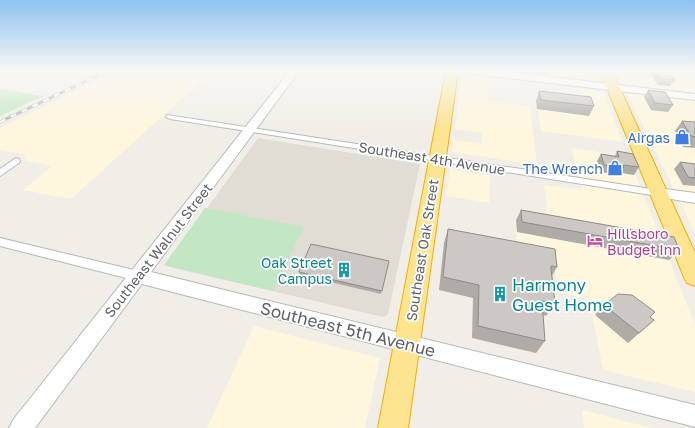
<svg xmlns="http://www.w3.org/2000/svg" width="695" height="428" font-family="'Golos Text',sans-serif">
  <style>
    .commercial { fill: #fef7dd }
    .education { fill: #e0ddd4 }
    .green { fill: #c3e7c4 }
    .lines { fill: none; stroke-linecap: round; stroke-linejoin: round }
    .street-casing { stroke: #b6b8bd; stroke-width: 2 }
    .secondary-casing { stroke: #b5b8bd; stroke-width: 2 }
    .highway-casing { stroke: #f3b003; stroke-width: 2 }
    .street { fill: #fff; fill-rule: evenodd }
    .secondary { fill: #fff; fill-rule: evenodd }
    .highway { fill: #fce491; fill-rule: evenodd }
    .rail-casing { stroke: #b6b7b7; stroke-width: 3 }
    .rail { stroke: #fff; stroke-width: 2; stroke-dasharray: 6; stroke-linecap: butt }
    .wall { fill: #afaca8 }
    .building { fill: #ccc8c3; stroke: #8f8c88 }
    .labels { text-anchor: middle; dominant-baseline: central; stroke-width: 3.5; stroke-linejoin: round; paint-order: stroke }
    .shop-label { font-size: 14px; fill: #366cbe; stroke: #fff; text-anchor: end }
    .street-label { font-size: 14px; fill: #5e6166; stroke: #fff }
    .hotel-label { font-size: 14px; fill: #b23c85; stroke: #fff; text-anchor: start }
    .culture-label { font-size: 14px; fill: #0d838f; stroke: #fff; text-anchor: end }
    .near-culture-label { font-size: 17px; fill: #0d838f; stroke: #fff; text-anchor: start }
    .near-street-label { font-size: 17px; fill: #5e6166; stroke: #fff }
  </style>
  <rect width="100%" height="100%" fill="#f0eee6"/>
  <path class="commercial" d="M117,71H178L208,75L71,199L23,190L52,166L23,160L27,157L23,156L25,154L0,150V128Z
    M462,71H489L488,101L530,106L537,165L452,152L453,140L481,144L482,133L455,129Z
    M511,71H595L599,81Z
    M617,71H695V233Z
    M578,89L603,92L623,142L541,131L536,101L583,106Z
    M571,148L628,156L695,325V392L603,370L589,299L558,292L553,256L517,249L516,219L549,225L544,185L582,190Z
    M450,169L490,176L489,203L446,196Z
    M254,326L380,358L365,428H207Z
    M582,410L652,428H584Z"/>
  <path class="education" d="M258,138L420,164L388,314L383,317L165,266Z"/>
  <path class="green" d="M0,89L43,96L0,116Z
    M205,208L304,227L273,291L164,265Z"/>
  <g class="lines">
    <defs>
      <path id="street" d="M167,115L658,190L663,193L658,196L170,119L166,117Z
        M16,158L19,159L20,161L19,163L0,176V169Z
        M0,238L138,271L142,273L144,276L142,279L138,281L0,246Z"/>
      <path id="secondary" d="M290,71H299L151,272L695,405V427L142,284L35,428H9L13,420Z
        M469,71H502L695,94V100L473,74Z
        M658,188L695,193V203L653,196L651,193L653,190Z"/>
      <path id="highway" d="M446,71H458L408,428H378Z
        M600,71H612L695,253V286L687,283L684,277Z"/>
    </defs>
    <use href="#street" class="street-casing"/>
    <use href="#secondary" class="secondary-casing"/>
    <use href="#highway" class="highway-casing"/>
    <use href="#street" class="street"/>
    <use href="#secondary" class="secondary"/>
    <use href="#highway" class="highway"/>
    <defs>
      <path id="rail" d="M0,122L107,71"/>
    </defs>
    <use href="#rail" class="rail-casing"/>
    <use href="#rail" class="rail"/>
  </g>
  <path class="wall" d="M530,71H549L548,75L531,73Z
    M651,71H669L675,80L670,86L658,85L650,73Z
    M648,90L673,105L668,112L651,110L644,97Z
    M539,91L594,106L589,116L537,109L536,101Z
    M682,121L695,122V148L683,147L675,131Z
    M617,151L639,167L634,175L621,173L619,175L600,172L597,161L601,154L615,156Z
    M680,162L695,164V186L683,185L674,169Z
    M521,210L679,250L669,260L517,232L516,220Z
    M448,229L557,267L552,276L555,303L546,316L543,315L545,341L536,353L472,338L473,298L439,290L444,243Z
    M388,264L381,294L300,275L299,272Z
    M604,305L650,317L654,320L628,343L595,315Z"/>
  <path class="building" d="M657,71H669L675,80L662,79Z
    M648,90L665,92L673,105L655,103Z
    M539,91L591,97L594,106L541,100Z
    M682,121L695,122V137L691,136Z
    M617,151L633,154L639,167L623,165L624,168L604,165L601,154L619,157Z
    M680,162L695,164V178L688,177Z
    M521,210L674,237L679,250L522,222Z
    M448,229L555,249L557,267L551,266V269L555,303L542,301L545,341L478,326L479,285L443,277Z
    M311,244L389,261L382,291L299,272Z
    M618,294L632,295L655,312L650,317L654,320L639,333L604,305Z"/>
  <linearGradient id="sky" x2="0" y2="1"><stop stop-color="#8ec2f1"/><stop offset="0.54" stop-color="#f8f7f4"/><stop offset="1" stop-color="#f8f7f4" stop-opacity="0"/></linearGradient>
  <rect width="695" height="131" fill="url(#sky)"/>
  <defs>
    <symbol id="shop-bare" viewBox="-9 -9 18 18"><path d="M-5-2.5h2.3a2.7 3.5 0 0 1 5.4 0H5L5.5 6h-11ZM-1.5-2.5h3a1.5 2.3 0 0 0-3 0Z" fill="#3f7fe0" stroke="#fff" stroke-width="2.5" paint-order="stroke"/></symbol>
    <symbol id="hotel-bare" viewBox="-9 -9 18 18"><path d="M-6-4.5h1.5V1H6V5H4.5V3h-9V5H-6ZM-4 0a1.8 1.8 0 1 1 3.6 0ZM.5 0V-2.5h3Q6-2.5 6 0Z" fill="#d1479c" stroke="#fff" stroke-width="2.5" paint-order="stroke"/></symbol>
    <symbol id="building-bare" viewBox="-9 -9 18 18"><path d="M-4-6H4V6H1V3H-1V6H-4ZM-2.5-4.3h1.7v1.8h-1.7ZM.8-4.3h1.7v1.8H.8ZM-2.5-1h1.7V.8h-1.7ZM.8-1h1.7V.8H.8Z" fill="#0f9aa8" stroke="#fff" stroke-width="2.5" paint-order="stroke"/></symbol>
  </defs>
  <g fill-rule="evenodd">
    <use href="#shop-bare" x="671" y="126" width="22" height="22"/>
    <use href="#shop-bare" x="604" y="157" width="22" height="22"/>
    <use href="#hotel-bare" x="584" y="230" width="22" height="22"/>
    <use href="#building-bare" x="333" y="259" width="22" height="22"/>
    <use href="#building-bare" x="489" y="283" width="22" height="22"/>
  </g>
  <g class="labels">
    <g class="shop-label">
      <text x="670" y="137">Airgas</text>
      <text x="603" y="168">The Wrench</text>
    </g>
    <g class="street-label">
      <text transform="translate(432 158) rotate(9)">Southeast 4th Avenue</text>
      <text transform="translate(158 250) rotate(-52)">Southeast Walnut Street</text>
      <text transform="translate(422 250) rotate(-81)">Southeast Oak Street</text>
    </g>
    <g class="hotel-label">
      <text x="607" y="233">Hillsboro<tspan x="607" dy="16">Budget Inn</tspan></text>
    </g>
    <g class="culture-label">
      <text x="332" y="262">Oak Street<tspan x="332" dy="16">Campus</tspan></text>
    </g>
    <g class="near-culture-label">
      <text x="512" y="284">Harmony<tspan x="512" dy="20">Guest Home</tspan></text>
    </g>
    <g class="near-street-label">
      <text transform="translate(348 329) rotate(14)">Southeast 5th Avenue</text>
    </g>
  </g>
</svg>
